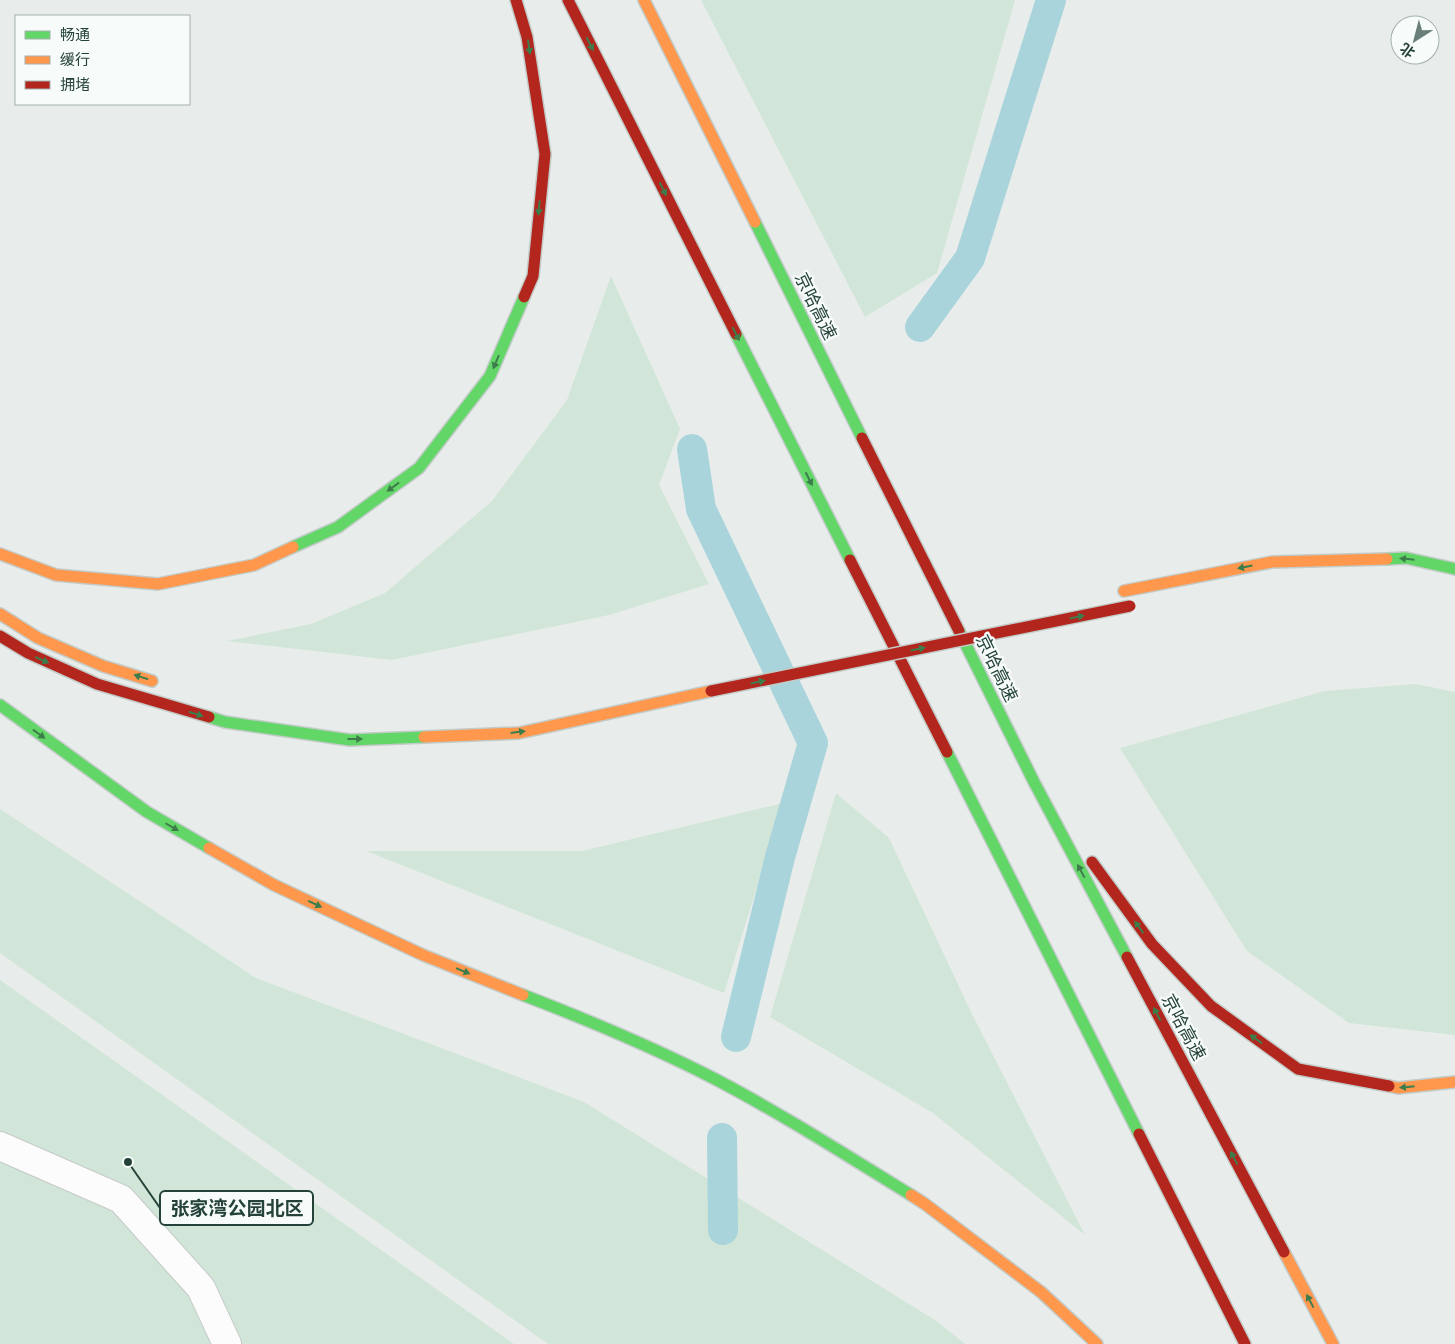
<svg xmlns="http://www.w3.org/2000/svg" width="1455" height="1344" font-family="'Asap Condensed','Noto Sans SC',sans-serif">
  <style>
    .green { fill: #d1e6d8 }
    .lines { fill: none; stroke-linecap: round; stroke-linejoin: round }
    .canal { stroke: #a9d4db; stroke-width: 30 }
    .street-casing { stroke: #c5cac8; stroke-width: 30 }
    .fast-casing { stroke: #c3ccc9; stroke-width: 14 }
    .slow-casing { stroke: #c3ccc9; stroke-width: 14 }
    .jam-casing { stroke: #c3ccc9; stroke-width: 14 }
    .street { stroke: #fcfcfc; stroke-width: 28 }
    .fast { stroke: #63d668; stroke-width: 11 }
    .slow { stroke: #ff974d; stroke-width: 11 }
    .jam { stroke: #b3261e; stroke-width: 11 }
    .jam-bridge-casing { stroke: #c3ccc9; stroke-width: 14; stroke-linecap: butt }
    .jam-bridge { stroke: #b3261e; stroke-width: 11 }
    .oneway { fill: #3d7d4c }
    .labels { text-anchor: middle; dominant-baseline: central; stroke-width: 4.5; stroke-linejoin: round; paint-order: stroke }
    .street-label { font-size: 18px; fill: #24423a; stroke: #f7fbf9 }
    .leader { fill: none; stroke: #24423a; stroke-width: 2 }
    .callout-dot { fill: #24423a; stroke: #f7fbf9; stroke-width: 2 }
    .callout { fill: #f7fbf9; stroke: #24423a; stroke-width: 2 }
    .callout-label { font-size: 19px; text-anchor: middle; font-weight: bold; fill: #24423a }
  </style>
  <rect width="100%" height="100%" fill="#e8edeb"/>
  <path class="green" d="M701,0H1015L937,273L865,317Z
    M611,276L680,429L659,485L709,584L609,615L392,660L227,641L311,624L385,593L492,501L567,400Z
    M1416,684L1455,692V1035L1349,1023L1247,951L1120,748L1325,691Z
    M836,793L889,838L972,1014L1085,1235L933,1113L770,1017Z
    M783,803L724,993L366,851H582Z
    M0,809L256,978L584,1102L938,1322L965,1344H548L0,953Z
    M0,980L514,1344H0Z"/>
  <g class="lines">
    <path class="canal" d="M920,327L970,258L1051,0
      M692,449L701,509L813,743L780,857L736,1037
      M722,1138L723,1230"/>
    <defs>
      <path id="street" d="M0,1146L121,1199L201,1288L227,1344"/>
      <path id="fast" d="M755,222L862,438
        M736,334L850,560
        M293,547L338,527L419,468L490,376L524,297
        M1387,559L1406,558L1455,569
        M959,631L1034,782L1127,957
        M0,705L147,812L209,848
        M209,717L225,722L350,740L424,737
        M947,752L1139,1134
        M523,995C588,1020 653,1047 715,1079C782,1114 846,1155 911,1195"/>
      <path id="slow" d="M644,0L755,222
        M0,554L56,575L158,584L254,565L293,547
        M1124,591L1272,562L1387,559
        M0,614L38,638L103,666L152,681
        M424,737L519,733L711,691
        M209,848L274,885L423,955L523,995
        M1389,1086L1398,1088L1455,1082
        M911,1195L925,1204L1041,1292L1097,1344
        M1284,1252L1333,1344"/>
      <path id="jam" d="M516,0L527,37L545,154L533,276L524,297
        M568,0L736,334
        M862,438L959,631
        M850,560L947,752
        M0,636L28,653L97,684L209,717
        M1092,862L1152,944L1211,1006L1298,1069L1389,1086
        M1127,957L1284,1252
        M1139,1134L1245,1344"/>
    </defs>
    <use href="#street" class="street-casing"/>
    <use href="#fast" class="fast-casing"/>
    <use href="#slow" class="slow-casing"/>
    <use href="#jam" class="jam-casing"/>
    <use href="#street" class="street"/>
    <use href="#fast" class="fast"/>
    <use href="#slow" class="slow"/>
    <use href="#jam" class="jam"/>
    <defs>
      <path id="jam-bridge" d="M711,691L1130,606"/>
    </defs>
    <use href="#jam-bridge" class="jam-bridge-casing"/>
    <use href="#jam-bridge" class="jam-bridge"/>
  </g>
  <defs><path id="oneway-solid" d="M-6-.8H1V-3.2L6.5 0L1 3.2V.8H-6Z" transform="scale(1.25)"/></defs>
  <g class="oneway">
    <use href="#oneway-solid" transform="translate(590 44) rotate(63)"/>
    <use href="#oneway-solid" transform="translate(529 47) rotate(82)"/>
    <use href="#oneway-solid" transform="translate(663 189) rotate(63)"/>
    <use href="#oneway-solid" transform="translate(539 208) rotate(95)"/>
    <use href="#oneway-solid" transform="translate(736 334) rotate(63)"/>
    <use href="#oneway-solid" transform="translate(496 362) rotate(113)"/>
    <use href="#oneway-solid" transform="translate(809 479) rotate(63)"/>
    <use href="#oneway-solid" transform="translate(393 487) rotate(144)"/>
    <use href="#oneway-solid" transform="translate(1407 559) rotate(-174)"/>
    <use href="#oneway-solid" transform="translate(1245 567) rotate(169)"/>
    <use href="#oneway-solid" transform="translate(1077 617) rotate(-12)"/>
    <use href="#oneway-solid" transform="translate(918 649) rotate(-12)"/>
    <use href="#oneway-solid" transform="translate(42 660) rotate(24)"/>
    <use href="#oneway-solid" transform="translate(141 677) rotate(-162)"/>
    <use href="#oneway-solid" transform="translate(758 682) rotate(-12)"/>
    <use href="#oneway-solid" transform="translate(196 714) rotate(17)"/>
    <use href="#oneway-solid" transform="translate(518 732) rotate(-7)"/>
    <use href="#oneway-solid" transform="translate(39 734) rotate(36)"/>
    <use href="#oneway-solid" transform="translate(355 739)"/>
    <use href="#oneway-solid" transform="translate(172 827) rotate(30)"/>
    <use href="#oneway-solid" transform="translate(1081 871) rotate(-118)"/>
    <use href="#oneway-solid" transform="translate(315 904) rotate(25)"/>
    <use href="#oneway-solid" transform="translate(1139 927) rotate(-126)"/>
    <use href="#oneway-solid" transform="translate(463 971) rotate(22)"/>
    <use href="#oneway-solid" transform="translate(1157 1014) rotate(-118)"/>
    <use href="#oneway-solid" transform="translate(1256 1039) rotate(-144)"/>
    <use href="#oneway-solid" transform="translate(1407 1087) rotate(174)"/>
    <use href="#oneway-solid" transform="translate(1234 1158) rotate(-118)"/>
    <use href="#oneway-solid" transform="translate(1310 1301) rotate(-118)"/>
  </g>
  <g class="labels">
    <g class="street-label">
      <text transform="translate(816 306) rotate(64)">京哈高速</text>
      <text transform="translate(997 668) rotate(64)">京哈高速</text>
      <text transform="translate(1184 1027) rotate(62)">京哈高速</text>
    </g>
  </g>
  <path class="leader" d="M128 1162L160 1208"/>
  <circle class="callout-dot" cx="128" cy="1162" r="5"/>
  <rect class="callout" x="160" y="1191" width="153" height="34" rx="5"/>
  <g class="callout-label">
    <text x="237" y="1215">张家湾公园北区</text>
  </g>
  <rect x="15" y="15" width="175" height="90" fill="#f7fbf9" stroke="#a3b1ad"/>
  <rect x="25" y="31" width="25" height="8" fill="#63d668" stroke="#a3b1ad"/>
  <text x="60" y="40" font-size="15" fill="#24423a">畅通</text>
  <rect x="25" y="56" width="25" height="8" fill="#ff974d" stroke="#a3b1ad"/>
  <text x="60" y="65" font-size="15" fill="#24423a">缓行</text>
  <rect x="25" y="81" width="25" height="8" fill="#b3261e" stroke="#a3b1ad"/>
  <text x="60" y="90" font-size="15" fill="#24423a">拥堵</text>
  <g transform="translate(1415 40) rotate(216)"><circle r="24" fill="#f7fbf9" stroke="#a3b1ad"/>
  <path d="M0-4L9 19L0 12L-9 19Z" fill="#697e78"/>
  <text y="-8" font-size="14" font-weight="bold" text-anchor="middle" fill="#24423a">北</text>
  </g>
</svg>
